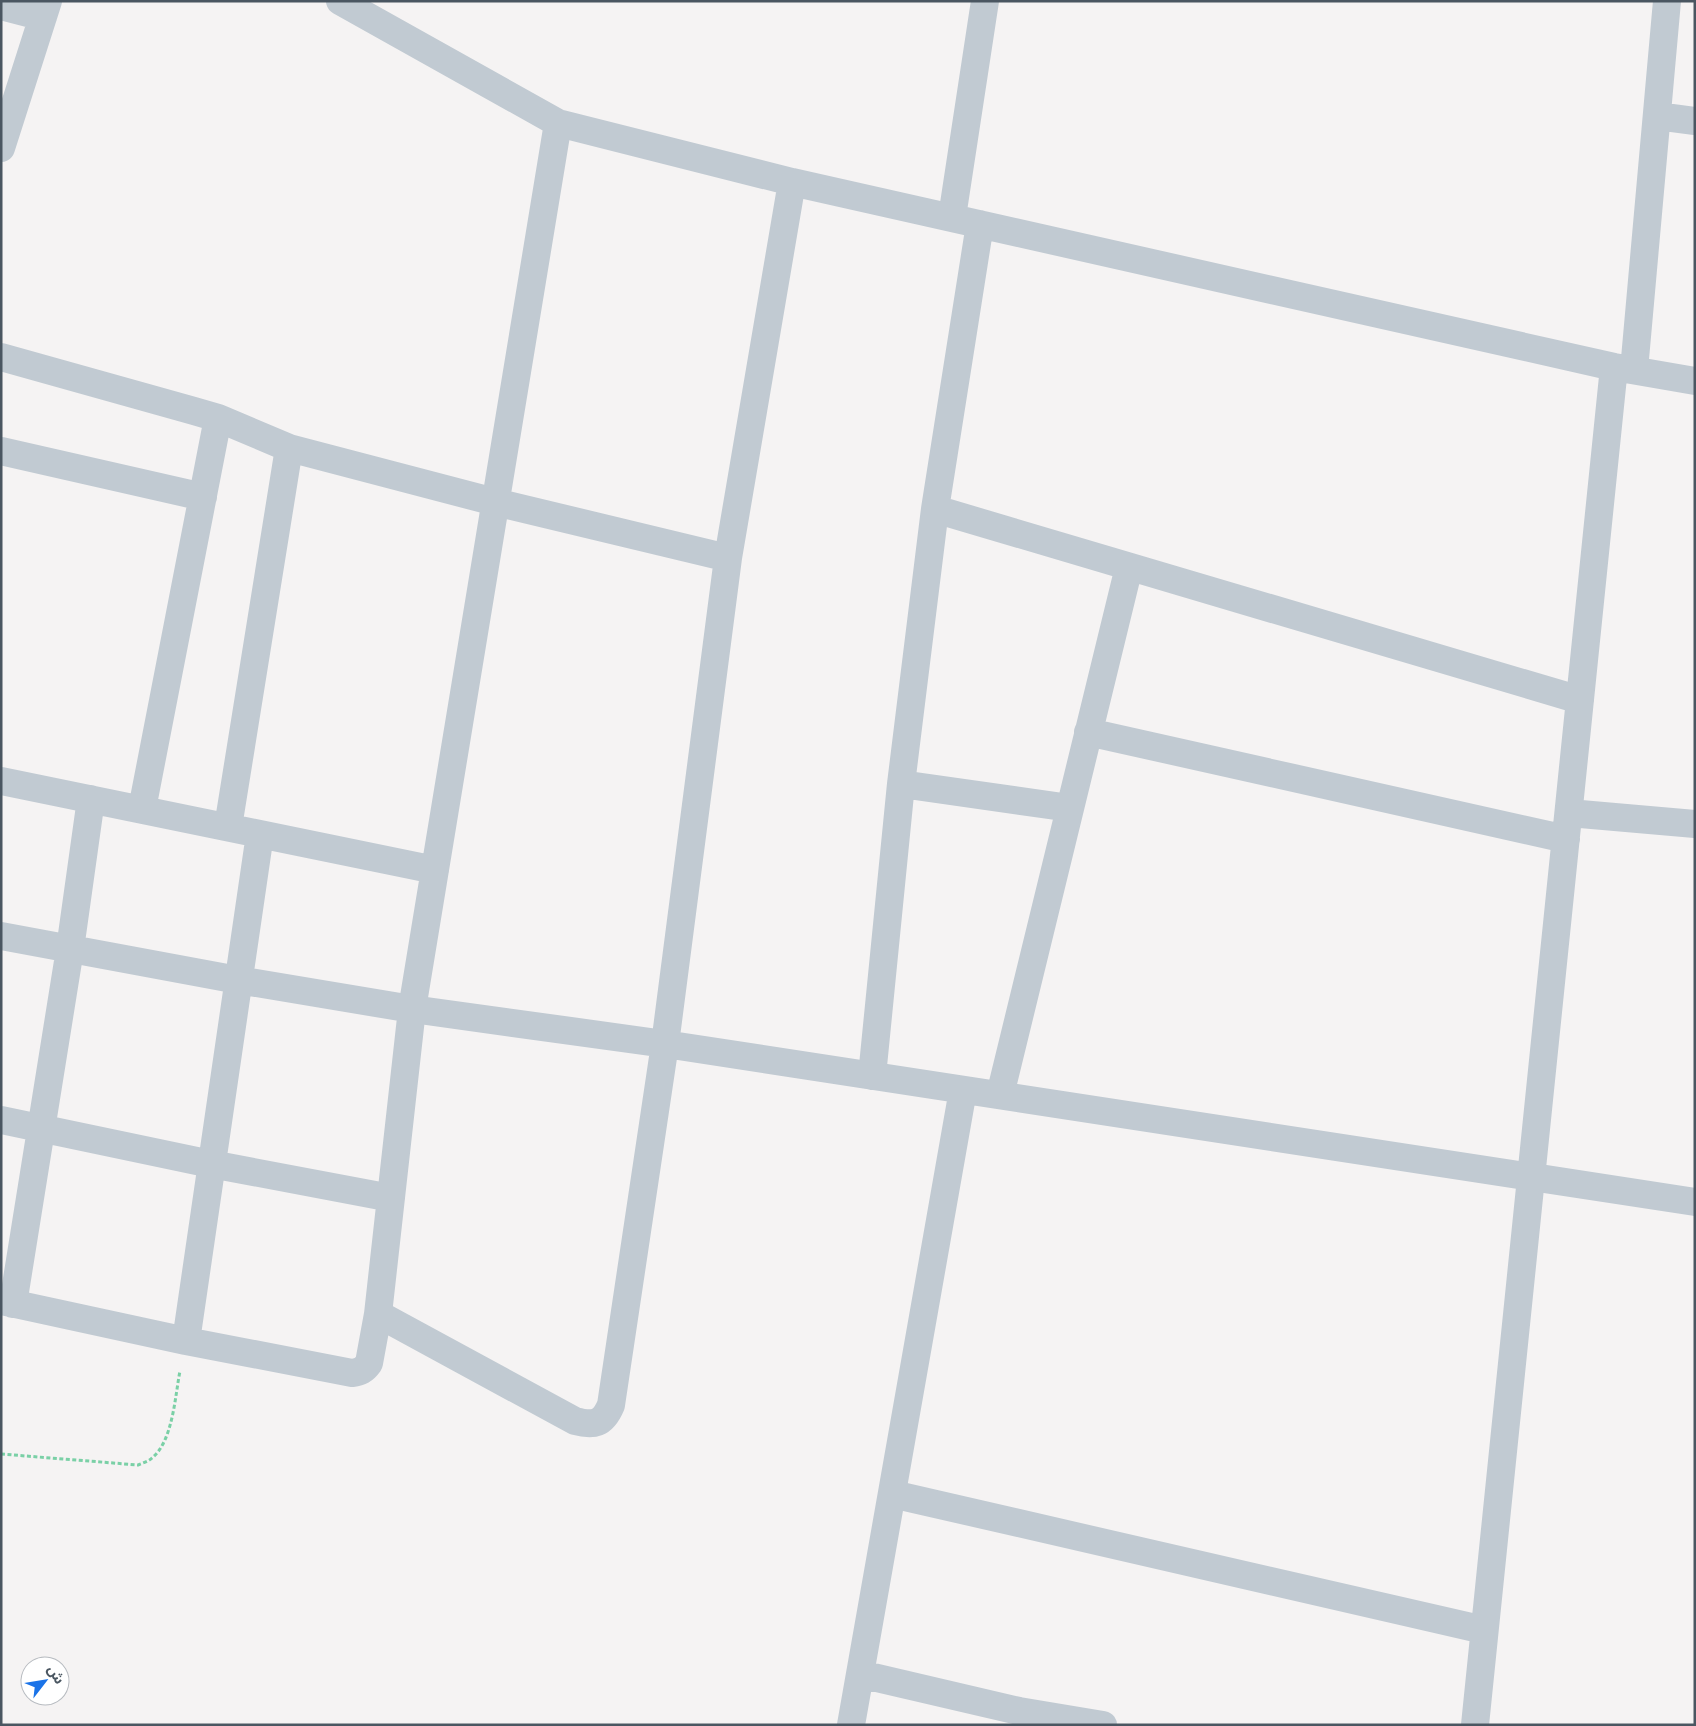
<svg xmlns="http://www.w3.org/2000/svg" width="1696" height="1726" font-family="'Exo 2','Noto Sans Arabic',sans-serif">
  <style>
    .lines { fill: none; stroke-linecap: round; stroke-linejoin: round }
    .path { stroke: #7ad0a6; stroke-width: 3; stroke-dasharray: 4 2.5; stroke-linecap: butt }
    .minor { stroke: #c1cad2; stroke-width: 28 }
  </style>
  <rect width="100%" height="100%" fill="#f5f3f3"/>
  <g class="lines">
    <path class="path" d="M1,1454L138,1465C143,1463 149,1461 152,1458C173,1441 175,1396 180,1371"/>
    <path class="minor" d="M340,1L558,123L792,182L1614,367L1695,381
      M1,6L43,17
      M1657,116L1695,121
      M1,148L48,1
      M952,217L985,1
      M1,357L194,411L218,418L289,448L495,502L728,558
      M1634,370L1667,1
      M1,451L203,497
      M935,509L1580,700
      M1088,732L1566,839
      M1,781L435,870
      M901,784L1070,808
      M142,809L218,418
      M1569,813L1695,824
      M228,827L289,448
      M1,936L238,980L412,1009L665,1044L1695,1202
      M872,1076L901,784L935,509L980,224
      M1000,1095L1129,567
      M1,1120L211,1164L391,1198
      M1,1301L186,1341L352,1373C360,1372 364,1370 369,1363L378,1314L412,1009L558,123
      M13,1304L70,949L91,799
      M378,1314L575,1421C594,1426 603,1424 611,1405L665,1044L728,558L792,182
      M186,1341L260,834
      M892,1494L1484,1630
      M860,1674L1019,1711L1103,1725
      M851,1725L963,1090
      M1475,1725L1614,367"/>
  </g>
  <rect width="1696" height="1726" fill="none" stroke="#4a5661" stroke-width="5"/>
  <g transform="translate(45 1681) rotate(59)"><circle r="24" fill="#ffffff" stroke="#b7bbc0"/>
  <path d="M0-4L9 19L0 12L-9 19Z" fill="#1a73e8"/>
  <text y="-8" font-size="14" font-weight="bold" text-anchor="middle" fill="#4a5661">ش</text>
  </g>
</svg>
